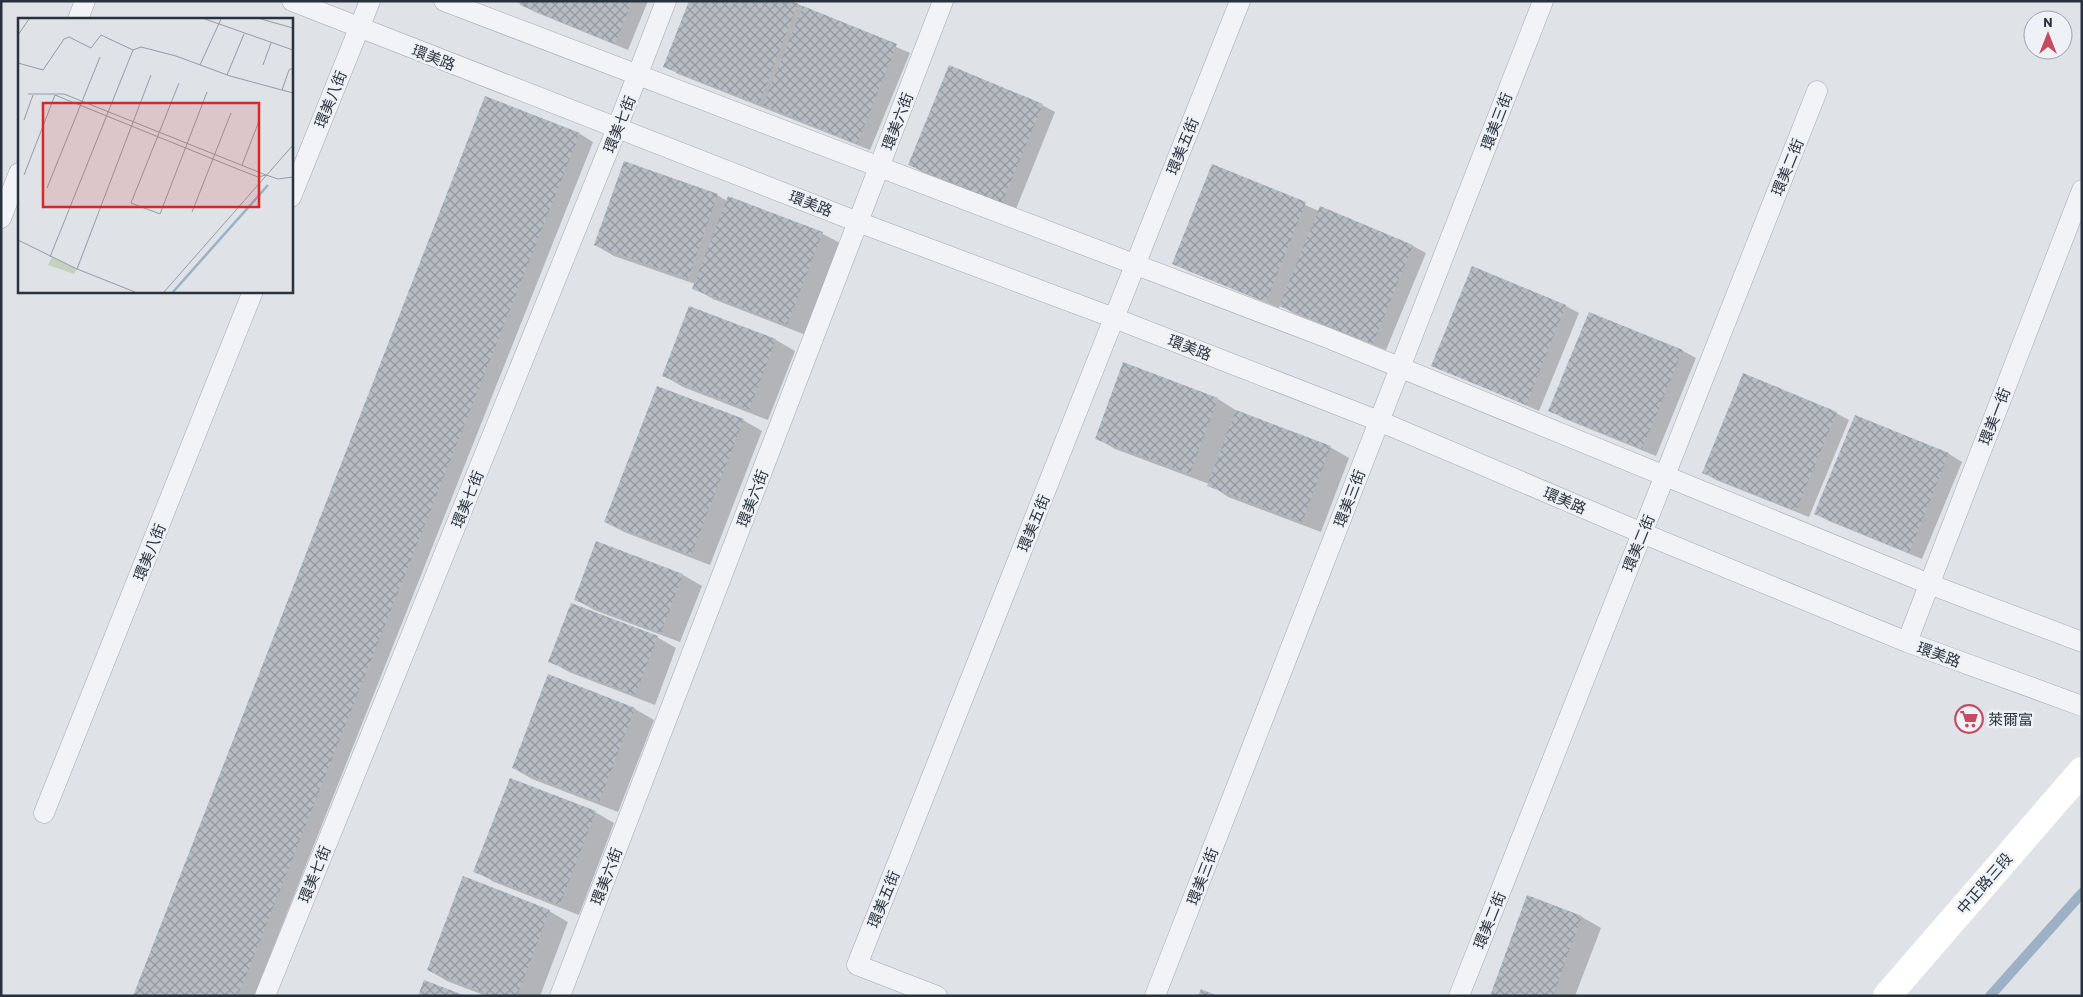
<svg xmlns="http://www.w3.org/2000/svg" width="2083" height="997" font-family="Barlow,'Noto Sans TC',sans-serif">
  <style>
    .shadow { fill: #0003 }
    .lines { fill: none; stroke-linecap: round; stroke-linejoin: round }
    .stream { stroke: #9cb1c5; stroke-width: 10 }
    .building { fill: url(#building-cross-hatch) }
    .service-casing { stroke: #a5a9b1; stroke-width: 21 }
    .service { stroke: #f1f3f6; stroke-width: 20 }
    .secondary { stroke: #fff; stroke-width: 28 }
    .labels { text-anchor: middle; dominant-baseline: central; stroke-width: 5; stroke-linejoin: round; paint-order: stroke }
    .street-label { font-size: 15px; fill: #29313d; stroke: #eef1f5 }
    .poi-label { font-size: 15px; fill: #29313d; stroke: #eef1f5; text-anchor: start }
    .inset-river { fill: none; stroke: #9cb1c5; stroke-width: 2.5 }
    .inset-road { fill: none; stroke: #969ba3; stroke-width: 1 }
    .view { fill: #d62828; fill-opacity: 0.15; stroke: #d62828; stroke-width: 2.5 }
    .inset-edge { fill: none; stroke: #29313d; stroke-width: 2.5 }
  </style>
  <defs>
    <pattern id="building-cross-hatch" width="8" height="8" patternUnits="userSpaceOnUse" patternTransform="scale(1.25)"><rect width="8" height="8" fill="#b6bcc3"/><path d="M0 0l8 8M0 8l8-8" fill="none" stroke="#9499a0"/></pattern>
  </defs>
  <rect width="100%" height="100%" fill="#dfe2e7"/>
  <path class="shadow" d="M515,1H648L628,50L535,12Z
    M690,1H791L910,53L870,150L678,74L665,66Z
    M486,98L580,134L593,142L254,996H135Z
    M1042,105L1055,112L1016,209L922,172L909,164Z
    M1213,165L1319,211L1320,208L1413,246L1426,253L1386,350L1293,313L1280,305L1279,308L1186,270L1173,263Z
    M717,195L727,201L729,198L823,234L842,244L806,335L713,299L694,288L695,284L614,256L595,245Z
    M1473,268L1566,306L1579,313L1539,411L1433,365Z
    M690,308L776,340L795,351L768,420L683,387L664,376Z
    M1589,313L1683,351L1696,358L1656,456L1563,418L1550,410Z
    M1124,364L1218,399L1237,411L1330,447L1349,458L1321,532L1228,497L1209,484L1115,449L1096,438Z
    M1836,413L1849,420L1809,517L1716,480L1703,472Z
    M1856,417L1949,454L1962,462L1922,559L1829,521L1816,514Z
    M743,420L762,431L710,565L624,532L605,522Z
    M597,542L683,575L702,586L680,642L594,610L575,599Z
    M657,637L676,648L655,705L569,672L550,661Z
    M549,676L635,709L654,720L618,812L532,779L513,768Z
    M595,812L614,823L579,915L494,882L475,871Z
    M549,911L568,922L540,996H486L447,981L428,970Z
    M1582,917L1601,928L1575,996H1491Z"/>
  <g class="lines">
    <path class="stream" d="M1990,996L2082,893"/>
  </g>
  <path class="building" d="M522,1H632L615,44L520,5Z
    M689,1L798,3L759,104L663,67Z
    M803,6L897,44L857,144L763,105Z
    M949,65L1043,104L1002,203L908,165Z
    M485,96L580,133L238,996H133Z
    M624,161L718,194L688,279L594,245Z
    M1212,164L1306,202L1266,302L1172,264Z
    M728,196L823,232L787,325L692,289Z
    M1320,206L1413,245L1373,344L1279,306Z
    M1472,266L1566,305L1526,405L1431,366Z
    M689,306L776,339L749,410L662,376Z
    M1589,312L1683,350L1642,449L1548,411Z
    M1123,362L1218,398L1190,474L1095,439Z
    M1743,373L1837,412L1796,511L1702,473Z
    M657,386L744,419L691,555L604,522Z
    M1236,410L1331,446L1302,522L1207,486Z
    M1855,415L1949,453L1909,553L1814,514Z
    M596,541L683,574L661,633L574,600Z
    M571,603L658,636L635,695L548,662Z
    M548,674L635,708L599,802L512,768Z
    M510,778L596,811L560,905L473,872Z
    M463,876L550,910L517,996H492L427,970Z
    M1527,895L1582,916L1553,996H1490Z
    M424,980L466,996H418Z
    M1201,989L1218,996H1198Z"/>
  <g class="lines">
    <defs>
      <path id="service" d="M292,1L858,222L1114,318L1379,421L1642,533L1907,642L2082,706
        M444,1L1328,338L1929,584L2082,642
        M78,19L85,1
        M291,197L370,1
        M1,218L19,173
        M1907,642L2082,190
        M44,813L253,291
        M265,996L617,128L666,1
        M560,996L943,1
        M937,996L857,965L1240,1
        M1155,996L1543,1
        M1459,996L1817,91"/>
    </defs>
    <use href="#service" class="service-casing"/>
    <use href="#service" class="service"/>
    <path class="secondary" d="M1887,996L2082,771"/>
  </g>
  <defs>
    <symbol id="supermarket-ring" viewBox="-11 -11 22 22"><circle r="9.5" fill="#eef1f5" stroke="#c44b62" stroke-width="1.5"/><path d="M-6-5.5h2.5l.6 2H6L4.5 2H-2.5L-4.4-4H-6ZM-1.5 3.2a1.3 1.3 0 1 0 .1 0ZM3 3.2a1.3 1.3 0 1 0 .1 0Z" fill="#c44b62"/></symbol>
  </defs>
  <g fill-rule="evenodd">
    <use href="#supermarket-ring" x="1953" y="703" width="32" height="32"/>
  </g>
  <g class="labels">
    <g class="street-label">
      <text transform="translate(434 57) rotate(21)">環美路</text>
      <text transform="translate(330 99) rotate(-68)">環美八街</text>
      <text transform="translate(897 121) rotate(-69)">環美六街</text>
      <text transform="translate(1496 121) rotate(-69)">環美三街</text>
      <text transform="translate(619 124) rotate(-68)">環美七街</text>
      <text transform="translate(1182 146) rotate(-68)">環美五街</text>
      <text transform="translate(1787 167) rotate(-68)">環美二街</text>
      <text transform="translate(811 203) rotate(21)">環美路</text>
      <text transform="translate(1190 347) rotate(21)">環美路</text>
      <text transform="translate(1994 416) rotate(-69)">環美一街</text>
      <text transform="translate(752 498) rotate(-69)">環美六街</text>
      <text transform="translate(1349 498) rotate(-69)">環美三街</text>
      <text transform="translate(467 499) rotate(-68)">環美七街</text>
      <text transform="translate(1565 500) rotate(23)">環美路</text>
      <text transform="translate(1033 523) rotate(-68)">環美五街</text>
      <text transform="translate(1638 543) rotate(-68)">環美二街</text>
      <text transform="translate(149 552) rotate(-68)">環美八街</text>
      <text transform="translate(1939 654) rotate(20)">環美路</text>
      <text transform="translate(314 874) rotate(-68)">環美七街</text>
      <text transform="translate(606 876) rotate(-69)">環美六街</text>
      <text transform="translate(1202 876) rotate(-69)">環美三街</text>
      <text transform="translate(1984 883) rotate(-49)">中正路三段</text>
      <text transform="translate(883 899) rotate(-68)">環美五街</text>
      <text transform="translate(1489 920) rotate(-68)">環美二街</text>
    </g>
    <g class="poi-label">
      <text x="1988" y="719">萊爾富</text>
    </g>
  </g>
  <g transform="translate(18 18)">
    <rect width="275" height="275" fill="#dfe2e7"/>
    <path d="M34,239L59,251L56,256L30,247Z" fill="#c5d0c0"/>
    <path class="inset-river" d="M155,274L250,167"/>
    <path class="inset-road" d="M187,1L275,32M243,1L275,10M0,17L11,1M115,32L123,29L158,38L212,58L275,75M0,45L25,52L46,21L51,19L73,30L83,17L115,32M182,47L203,1M245,47L253,25M209,57L226,16M161,65L113,185L142,196L189,74M264,72L271,52L275,50M10,76H46L248,157M37,77L222,152L240,159L248,157M6,102L15,77M224,147L241,103M6,157L37,77M248,157L260,161L275,159M29,170L82,39M174,194L213,95M0,222L59,251L117,274M32,239L115,32M59,251L133,57M146,274L275,127"/>
    <path class="view" d="M25,85H241V189H25Z"/>
    <rect width="275" height="275" class="inset-edge"/>
  </g>
  <rect width="2083" height="997" fill="none" stroke="#29313d" stroke-width="5"/>
  <g transform="translate(2048 35)"><circle r="24" fill="#eef1f5" stroke="#9fa4ab"/>
  <path d="M0-4L9 19L0 12L-9 19Z" fill="#c44b62"/>
  <text y="-8" font-size="14" font-weight="bold" text-anchor="middle" fill="#29313d">N</text>
  </g>
</svg>
